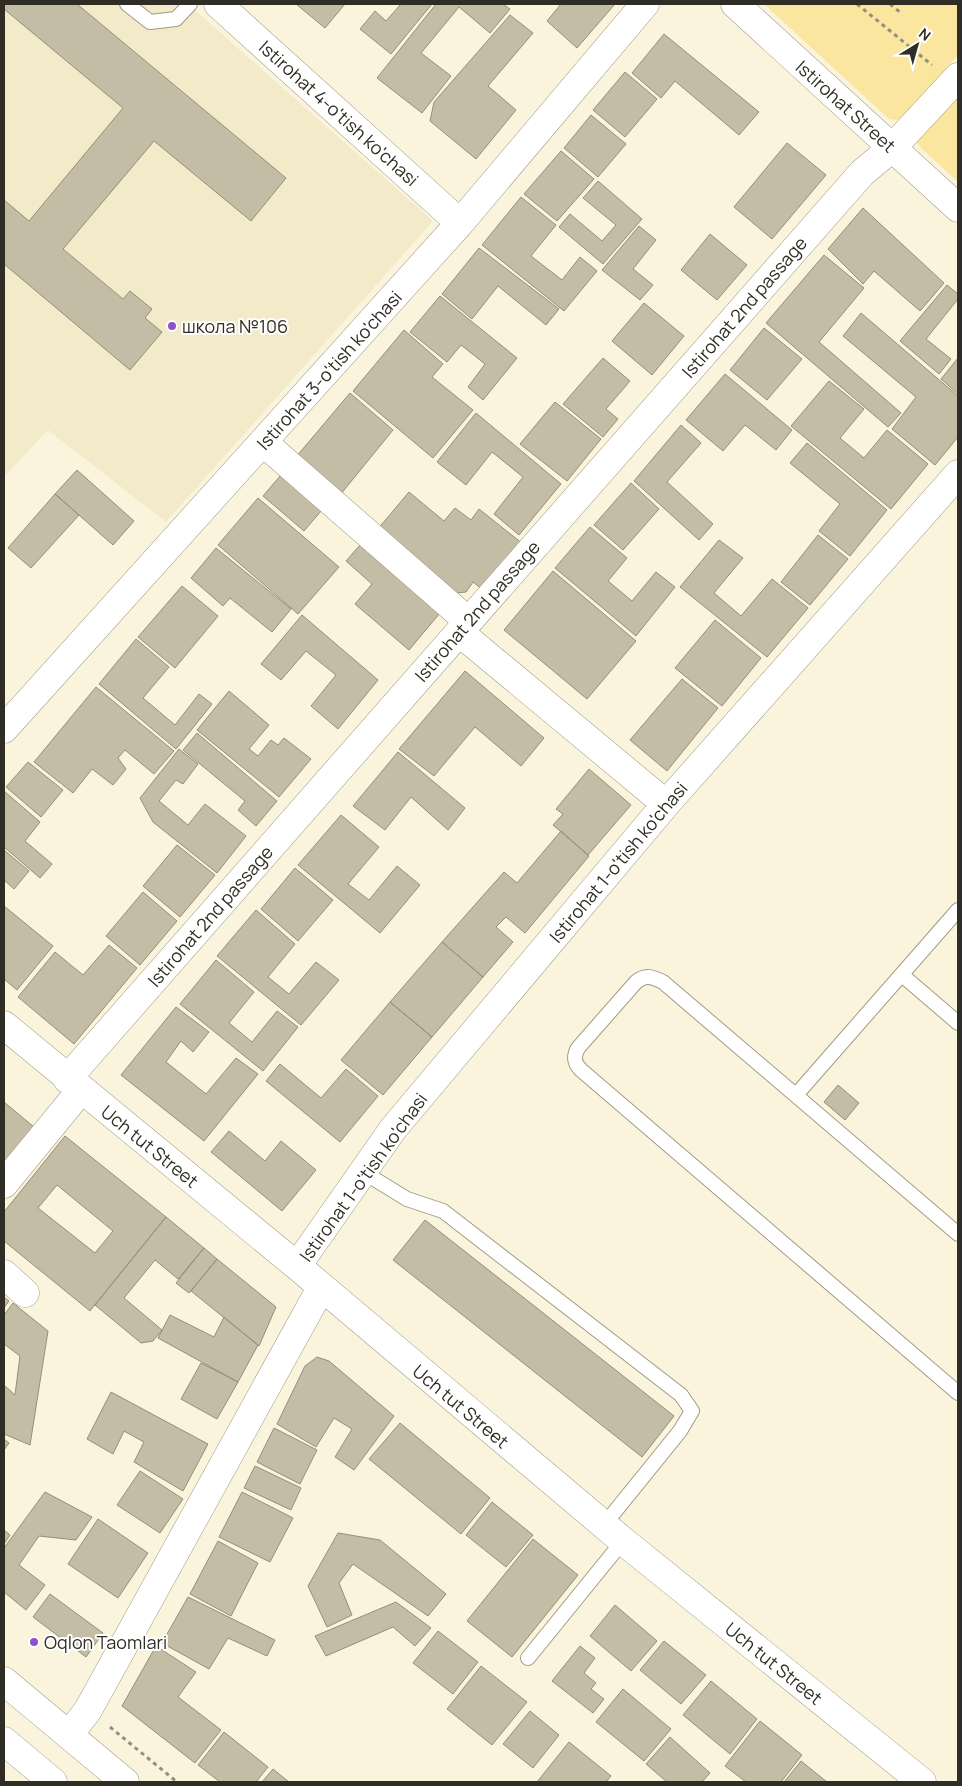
<svg xmlns="http://www.w3.org/2000/svg" width="962" height="1786" font-family="Manrope,sans-serif">
  <style>
    .built { fill: #f3eaca }
    .green { fill: #fae69e }
    .building { fill: #c4bda6; stroke: #958e78; fill-rule: evenodd }
    .lines { fill: none; stroke-linecap: round; stroke-linejoin: round }
    .service-casing { stroke: #a19b84; stroke-width: 16 }
    .minor-casing { stroke: #a19b84; stroke-width: 29 }
    .secondary-casing { stroke: #a19b84; stroke-width: 29 }
    .path { stroke: #938e7e; stroke-width: 3; stroke-dasharray: 4 4; stroke-linecap: butt }
    .service { stroke: #fff; stroke-width: 14 }
    .minor { stroke: #fff; stroke-width: 28 }
    .secondary { stroke: #fff; stroke-width: 28 }
    .poi-dot { fill: #9052c7; stroke: #fff; stroke-width: 2 }
    .labels { text-anchor: middle; dominant-baseline: central; stroke-width: 4; stroke-linejoin: round; paint-order: stroke }
    .street-label { font-size: 18px; fill: #302d24; stroke: #fff }
    .poi-label { font-size: 18px; fill: #302d24; stroke: #fff; text-anchor: start }
  </style>
  <rect width="100%" height="100%" fill="#fbf4dc"/>
  <path class="built" d="M4,4H188L433,221L166,522L48,430L4,477Z"/>
  <path class="green" d="M764,4H958V55L906,115L898,120L889,119Z
    M958,86V182L921,148L917,143V137Z"/>
  <path class="building" d="M4,4H77L286,178L251,221L154,141L63,249L123,299L130,291L152,309L145,318L162,332L130,370L4,264V200L29,221L123,108L4,9Z
    M296,4H345L325,28Z
    M401,4H432L391,54L360,29L375,11L386,21Z
    M436,4H503L510,9L490,33L459,7L421,53L451,76L422,113L377,78Z
    M561,4H615L577,48L547,21Z
    M510,15L533,33L488,86L516,110L476,159L430,121L434,102Z
    M664,34L759,112L739,135L675,81L661,98L632,73Z
    M625,72L657,99L625,137L593,110Z
    M591,115L626,144L598,177L564,148Z
    M787,143L826,175L772,239L734,207Z
    M561,151L594,179L557,221L524,194Z
    M598,181L642,219L603,264L559,227L570,214L602,241L616,225L583,198Z
    M521,197L556,225L531,256L562,280L580,257L597,271L564,311L482,245Z
    M863,208L944,283L920,311L874,271L863,284L828,249Z
    M639,226L656,240L633,269L653,285L640,300L602,270Z
    M710,234L747,265L717,300L681,270Z
    M479,248L559,309L546,325L498,286L472,319L442,294Z
    M824,255L864,288L819,342L901,413L888,427L766,323Z
    M947,285L958,294V299L926,339L951,359L939,374L900,341Z
    M440,296L517,358L483,400L468,387L485,364L461,345L447,362L410,332Z
    M644,303L684,336L652,375L612,341Z
    M861,313L958,396V437L935,465L892,429L916,397L843,336Z
    M764,328L802,359L767,400L730,370Z
    M404,330L443,364L432,377L473,410L433,458L353,391Z
    M603,358L630,381L606,409L618,419L603,437L563,404Z
    M958,358V394L941,379Z
    M725,374L792,430L776,450L745,425L723,451L686,420Z
    M829,381L864,409L840,438L864,458L887,430L928,464L891,509L791,426Z
    M350,393L393,430L340,495L296,457Z
    M555,402L601,439L567,481L520,444Z
    M476,413L561,484L519,535L494,514L523,477L492,452L466,485L437,462Z
    M681,425L701,443L667,482L713,524L699,540L634,481Z
    M807,443L887,510L850,556L819,531L840,504L790,463Z
    M77,470L134,521L113,545L55,494Z
    M281,475L322,510L304,531L263,496Z
    M631,483L659,509L623,550L594,525Z
    M409,492L444,521L455,508L471,520L479,509L523,544L483,590L473,582L466,592L456,593L377,530Z
    M55,494L79,515L31,568L8,548Z
    M258,498L339,567L298,614L218,545Z
    M590,527L627,558L608,581L632,601L656,572L675,587L636,636L555,568Z
    M818,535L848,559L810,605L781,582Z
    M719,540L743,558L714,593L741,616L772,579L808,608L767,657L680,587Z
    M360,545L440,613L409,650L355,604L372,584L346,561Z
    M216,548L291,609L272,632L230,598L223,606L191,578Z
    M553,571L636,641L587,699L504,630Z
    M182,586L218,616L175,668L138,637Z
    M302,615L378,680L338,729L311,706L336,675L306,651L281,680L261,664Z
    M715,620L761,658L722,706L675,668Z
    M136,639L169,667L143,698L175,725L199,694L212,704L176,749L99,684Z
    M465,671L544,738L521,766L475,727L434,776L399,749Z
    M682,679L718,708L667,771L630,740Z
    M96,687L174,751L154,774L125,750L118,758L126,769L113,785L92,769L73,793L34,762Z
    M229,691L269,725L249,749L258,756L271,740L278,745L284,738L311,759L279,797L197,730Z
    M197,733L277,801L256,826L238,810L245,801L183,750Z
    M179,749L198,764L183,784L176,780L159,801L188,825L205,804L246,836L217,873L153,822L140,798Z
    M398,752L465,808L448,830L411,797L385,830L353,806Z
    M28,762L63,790L41,817L6,787Z
    M589,769L631,805L588,855L553,825L563,814L556,809Z
    M4,791L40,822L25,841L52,864L40,878L4,847Z
    M341,815L379,847L348,884L369,900L397,866L420,885L380,933L298,865Z
    M561,831L589,856L525,933L506,917L496,927L513,942L483,977L442,942L504,872L517,883Z
    M177,845L215,875L180,917L143,886Z
    M4,850L29,871L14,889L4,880Z
    M295,868L333,900L298,941L261,909Z
    M143,892L177,921L140,965L106,936Z
    M4,906L53,946L17,990L4,979Z
    M256,910L295,944L268,977L289,994L316,962L339,980L301,1025L217,956Z
    M442,942L483,977L432,1037L390,1002Z
    M109,945L137,968L74,1044L18,997L55,952L83,975Z
    M216,960L254,992L229,1023L252,1042L277,1011L298,1027L263,1071L180,1004Z
    M390,1002L432,1037L383,1095L341,1060Z
    M176,1007L209,1032L193,1052L181,1041L166,1062L206,1094L236,1058L258,1074L204,1141L121,1075Z
    M280,1064L321,1098L346,1069L378,1096L340,1142L266,1081Z
    M838,1085L859,1103L845,1120L824,1102Z
    M4,1102L34,1127L4,1163Z
    M229,1131L265,1161L281,1141L316,1170L282,1211L211,1152Z
    M65,1136L166,1217L90,1311L4,1241V1212ZM57,1185L113,1231L95,1253L38,1208Z
    M166,1217L204,1248L178,1279L155,1260L124,1298L162,1330L153,1341L141,1343L95,1305Z
    M425,1220L674,1416L642,1457L393,1260Z
    M204,1248L217,1259L189,1293L176,1283Z
    M217,1259L276,1307L259,1346L191,1291Z
    M4,1297L9,1301L4,1308Z
    M13,1303L48,1331L30,1445L4,1434V1385L15,1395L20,1356L4,1344V1315Z
    M170,1315L214,1337L224,1317L258,1345L238,1382L158,1338Z
    M317,1357L329,1361L394,1416L354,1470L335,1457L352,1429L334,1418L316,1447L277,1424L305,1366Z
    M201,1363L238,1382L217,1419L181,1399Z
    M111,1392L208,1444L183,1491L134,1462L144,1442L124,1431L113,1454L87,1439Z
    M400,1423L490,1498L461,1534L369,1459Z
    M274,1428L317,1450L300,1484L257,1462Z
    M4,1439L9,1443L4,1450Z
    M255,1466L301,1488L291,1510L244,1488Z
    M140,1471L183,1499L160,1533L117,1505Z
    M45,1492L92,1517L76,1540L39,1536L19,1565L45,1585L26,1610L4,1592V1548Z
    M242,1492L293,1518L270,1562L219,1537Z
    M492,1502L533,1535L506,1567L466,1535Z
    M98,1519L148,1553L118,1598L68,1564Z
    M4,1530L10,1535L4,1544Z
    M338,1533L380,1540L446,1594L428,1616L353,1564L339,1583L352,1615L327,1627L308,1586Z
    M533,1539L578,1575L512,1657L467,1621Z
    M218,1541L258,1563L231,1616L190,1594Z
    M50,1594L103,1633L86,1657L33,1617Z
    M188,1597L275,1640L267,1656L228,1638L209,1669L162,1643Z
    M396,1602L431,1628L415,1646L393,1627L326,1656L315,1636Z
    M615,1605L657,1641L631,1671L590,1636Z
    M438,1631L478,1662L453,1694L413,1663Z
    M664,1641L706,1675L681,1704L640,1670Z
    M156,1646L196,1672L178,1697L221,1730L195,1763L122,1706Z
    M580,1646L595,1658L584,1673L596,1683L591,1689L604,1699L593,1713L552,1681Z
    M481,1666L527,1702L492,1745L447,1709Z
    M711,1681L757,1719L730,1754L683,1715Z
    M623,1689L671,1729L644,1761L596,1722Z
    M530,1711L559,1735L533,1768L503,1744Z
    M760,1721L802,1755L781,1782H746L725,1766Z
    M224,1732L268,1767L256,1782H220L198,1765Z
    M670,1737L710,1773L702,1782H667L646,1764Z
    M569,1742L611,1776L606,1782H537Z
    M801,1761L827,1782H784Z
    M273,1769L289,1782H262Z"/>
  <g class="lines">
    <defs>
      <path id="service" d="M127,4L150,22L176,19L190,4
        M902,975L958,1023
        M796,1095L958,910
        M363,1172L407,1199L443,1211L681,1395L692,1411L680,1431L604,1525
        M958,1234L663,982C652,977 646,974 636,982L578,1048C573,1057 574,1063 581,1070L958,1393
        M528,1658L623,1541"/>
      <path id="minor" d="M218,4L460,223
        M264,443L468,621
        M459,632L666,804
        M4,729L460,223L645,4
        M4,1025L297,1266L623,1541L922,1782
        M67,1079L862,173L892,148
        M4,1184L81,1090
        M297,1266L393,1129L666,804L958,474
        M4,1274L25,1293
        M69,1735L88,1710L321,1288"/>
      <path id="secondary" d="M735,4L958,208
        M892,148L958,77
        M4,1681L125,1782
        M4,1741L53,1782"/>
    </defs>
    <use href="#service" class="service-casing"/>
    <use href="#minor" class="minor-casing"/>
    <use href="#secondary" class="secondary-casing"/>
    <path class="path" d="M857,4L932,65
      M890,4L901,13
      M110,1727L177,1782"/>
    <use href="#service" class="service"/>
    <use href="#minor" class="minor"/>
    <use href="#secondary" class="secondary"/>
  </g>
  <g class="poi-dot">
    <circle cx="172" cy="326" r="5"/>
    <circle cx="34" cy="1642" r="5"/>
  </g>
  <g class="labels">
    <g class="street-label">
      <text transform="translate(846 106) rotate(42)">Istirohat Street</text>
      <text transform="translate(339 113) rotate(42)">Istirohat 4-o'tish ko'chasi</text>
      <text transform="translate(744 307) rotate(-49)">Istirohat 2nd passage</text>
      <text transform="translate(329 370) rotate(-48)">Istirohat 3-o'tish ko'chasi</text>
      <text transform="translate(477 611) rotate(-49)">Istirohat 2nd passage</text>
      <text transform="translate(618 862) rotate(-50)">Istirohat 1-o'tish ko'chasi</text>
      <text transform="translate(210 916) rotate(-49)">Istirohat 2nd passage</text>
      <text transform="translate(150 1146) rotate(39)">Uch tut Street</text>
      <text transform="translate(363 1177) rotate(-54)">Istirohat 1-o'tish ko'chasi</text>
      <text transform="translate(461 1406) rotate(40)">Uch tut Street</text>
      <text transform="translate(774 1663) rotate(39)">Uch tut Street</text>
    </g>
    <g class="poi-label">
      <text x="182" y="326">школа №106</text>
      <text x="44" y="1642">Oqlon Taomlari</text>
    </g>
  </g>
  <rect width="962" height="1786" fill="none" stroke="#302d24" stroke-width="10"/>
  <g transform="translate(917 45) rotate(37)" stroke="#ffffff" stroke-width="4" paint-order="stroke">
  <path d="M0-4L9 19L0 12L-9 19Z" fill="#302d24"/>
  <text y="-8" font-size="14" font-weight="bold" text-anchor="middle" fill="#302d24">N</text>
  </g>
</svg>
